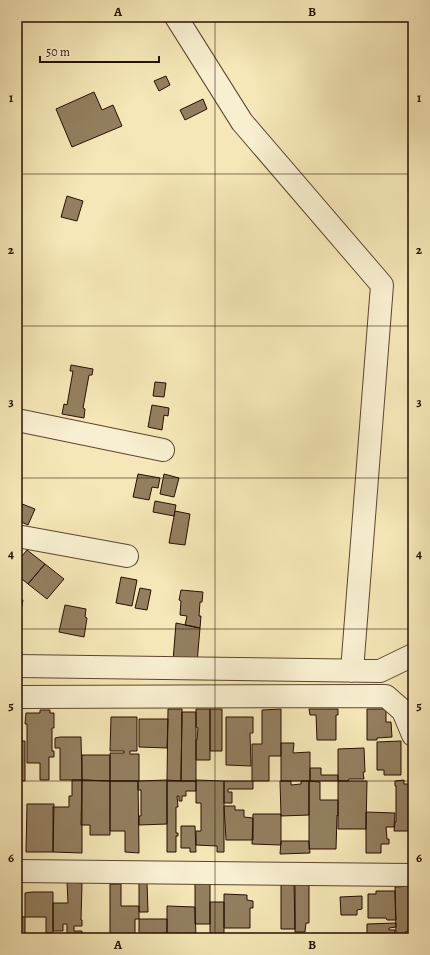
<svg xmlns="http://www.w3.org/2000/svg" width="430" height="955" font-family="Alegreya,serif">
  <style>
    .building { fill: #937f60; stroke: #290f01 }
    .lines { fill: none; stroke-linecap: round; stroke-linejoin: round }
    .minor-casing { stroke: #5c452e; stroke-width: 24 }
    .minor { stroke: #f8efd0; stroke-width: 22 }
    .grid { fill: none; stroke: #290f01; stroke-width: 1; stroke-opacity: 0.55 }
    .neatline { fill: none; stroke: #290f01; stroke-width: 1.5 }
    .grid-label { font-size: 13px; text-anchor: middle; font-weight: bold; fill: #290f01 }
  </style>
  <rect width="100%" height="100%" fill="#f5e7b7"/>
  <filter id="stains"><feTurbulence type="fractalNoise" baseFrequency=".005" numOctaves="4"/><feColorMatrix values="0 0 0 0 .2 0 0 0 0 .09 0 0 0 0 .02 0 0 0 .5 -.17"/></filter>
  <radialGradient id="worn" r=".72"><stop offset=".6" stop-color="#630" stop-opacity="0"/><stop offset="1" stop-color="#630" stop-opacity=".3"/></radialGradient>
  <path class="building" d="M166,76L170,85L159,91L154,81Z
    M94,92L102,110L113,105L122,126L72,147L56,109Z
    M203,99L207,109L185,120L180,110Z
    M67,196L83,201L77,221L61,217Z
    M71,365L93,369L92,375H89L83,408L85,409L84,418L62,414L64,404L67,405L73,371H70Z
    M155,382L166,383L164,397L153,396Z
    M152,405L169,408L168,416L164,415L162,430L148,427Z
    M138,474L160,478L158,488L152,487L149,500L133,497Z
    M164,474L179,478L174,497L160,494Z
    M155,501L176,505L174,516L153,512Z
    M17,502L35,509L28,525L17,520Z
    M175,511L190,514L185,545L169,543Z
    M27,550L45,564L28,584L17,575V562Z
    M45,564L64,579L47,599L28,584Z
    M121,577L137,580L132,606L116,603Z
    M140,588L151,590L147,610L135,608Z
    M181,590L203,592L202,602H200L199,616H201L200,628L185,625L187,616L180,615L181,601L179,600Z
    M17,599L23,600L18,626L17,625Z
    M65,605L86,609L85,617L87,618L84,637L59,632Z
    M176,623L200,628L197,663L173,661Z
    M168,709H182L181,781L167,780Z
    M196,709H210V760H196V740H197L198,728L196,727Z
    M210,709H222V751H210Z
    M281,709V756H269V781H252V744H262V710Z
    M309,709H338V715H336V740H317L316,715H310Z
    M367,709H386V722H391L392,737L377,738V740H367Z
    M40,710H50V713H54V728H52V751H54V757H49V780H40V763H27V724H25L26,713H40Z
    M182,712H196V781H181Z
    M111,717H137V751H130V754H139V781H110V753H124V751H110Z
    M226,717H253V733H250L251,766L226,765Z
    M139,719H168L167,748L139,747Z
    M60,737H81L82,780H60V748H55V738Z
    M17,741H25V781H17Z
    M401,741V775H384V770H377V742Z
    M281,743H294L293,753L310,752V781H281Z
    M364,748L365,772H363L364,779H349L348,781H338V749Z
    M82,755H110V781L82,780Z
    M310,768H321V775H338V781H310Z
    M72,780H82V853L53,852V807H69V796H72Z
    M82,780L110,781V835H90V825H81Z
    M167,780V824L139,825V816H141V790H138V781Z
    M196,780L224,781V852H217V846L196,845V831H201V803H196Z
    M404,780V784H413V831H394L395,822H396V786H395V781Z
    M110,781H138L139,853L125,852V831H110Z
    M167,781H196V791H186V796H182V801H179V796H177L178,807H176V833H178V836H176V852H167Z
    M224,781H253V789H228V792H232V803H224Z
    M280,781H291V785L301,784V781H309V815L281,816Z
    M309,781L320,782V800H338V816L337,815L336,849H309Z
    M338,781H367L366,829H338Z
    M27,804H54L53,852H26Z
    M224,806H235V810H244V817L253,818V840H226Z
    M366,812L395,813L394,827H386L387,839H389V844H381V853H366Z
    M253,814H281V845L252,844Z
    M181,826H195L196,852H190V848H181Z
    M281,841H309L310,853L280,854Z
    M210,881V924H195V882Z
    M67,882L82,883L81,920H82V926H74V931H82V938H67V924H63V931H53V903H68Z
    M281,882H294L295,929H281Z
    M139,883H147L148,912H139Z
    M295,883H309V923H306L305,932H295Z
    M110,884H121V906H139V919H135V938H110Z
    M413,886V931L405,932V938H396L395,887Z
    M376,891H395L396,920H387L386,918H368V894H376Z
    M32,892H53V933H46V917H25V893Z
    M224,894L247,895V900L253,901V908H250V928H224Z
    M362,896V909L357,910V915H341L340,897Z
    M210,902H224V938H210Z
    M167,906L195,907L196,938H167Z
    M17,916L25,917V938H17Z
    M139,919H167V933H164V938H139Z
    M396,923V927L389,928V930H395V938H367V924Z"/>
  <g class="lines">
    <defs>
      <path id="minor" d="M176,17L242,122L382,285L352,671
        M17,420L163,450
        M17,536L127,556
        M17,666L380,671L413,655
        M17,697L386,696L403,711L413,735
        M17,871L413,875"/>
    </defs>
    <use href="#minor" class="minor-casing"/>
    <use href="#minor" class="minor"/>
  </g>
  <path class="grid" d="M215,17V938M17,174H413M17,326H413M17,478H413M17,629H413M17,781H413"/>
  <rect width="430" height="955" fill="none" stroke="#f5e7b7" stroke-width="44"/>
  <path d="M40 56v6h119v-6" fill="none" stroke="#290f01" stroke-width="2"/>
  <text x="46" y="56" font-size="12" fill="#290f01" stroke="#f8efd0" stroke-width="3" paint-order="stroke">50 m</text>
  <rect x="22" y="22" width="386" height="911" class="neatline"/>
  <g class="grid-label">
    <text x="118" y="16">A</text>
    <text x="312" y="16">B</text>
    <text x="11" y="102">1</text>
    <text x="419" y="102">1</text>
    <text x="11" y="254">2</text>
    <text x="419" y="254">2</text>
    <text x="11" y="406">3</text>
    <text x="419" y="406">3</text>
    <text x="11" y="558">4</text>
    <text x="419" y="558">4</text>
    <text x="11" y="710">5</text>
    <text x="419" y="710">5</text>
    <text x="11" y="862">6</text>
    <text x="419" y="862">6</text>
    <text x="118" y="949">A</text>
    <text x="312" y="949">B</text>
  </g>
  <rect width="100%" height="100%" filter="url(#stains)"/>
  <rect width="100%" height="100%" fill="url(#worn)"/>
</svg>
